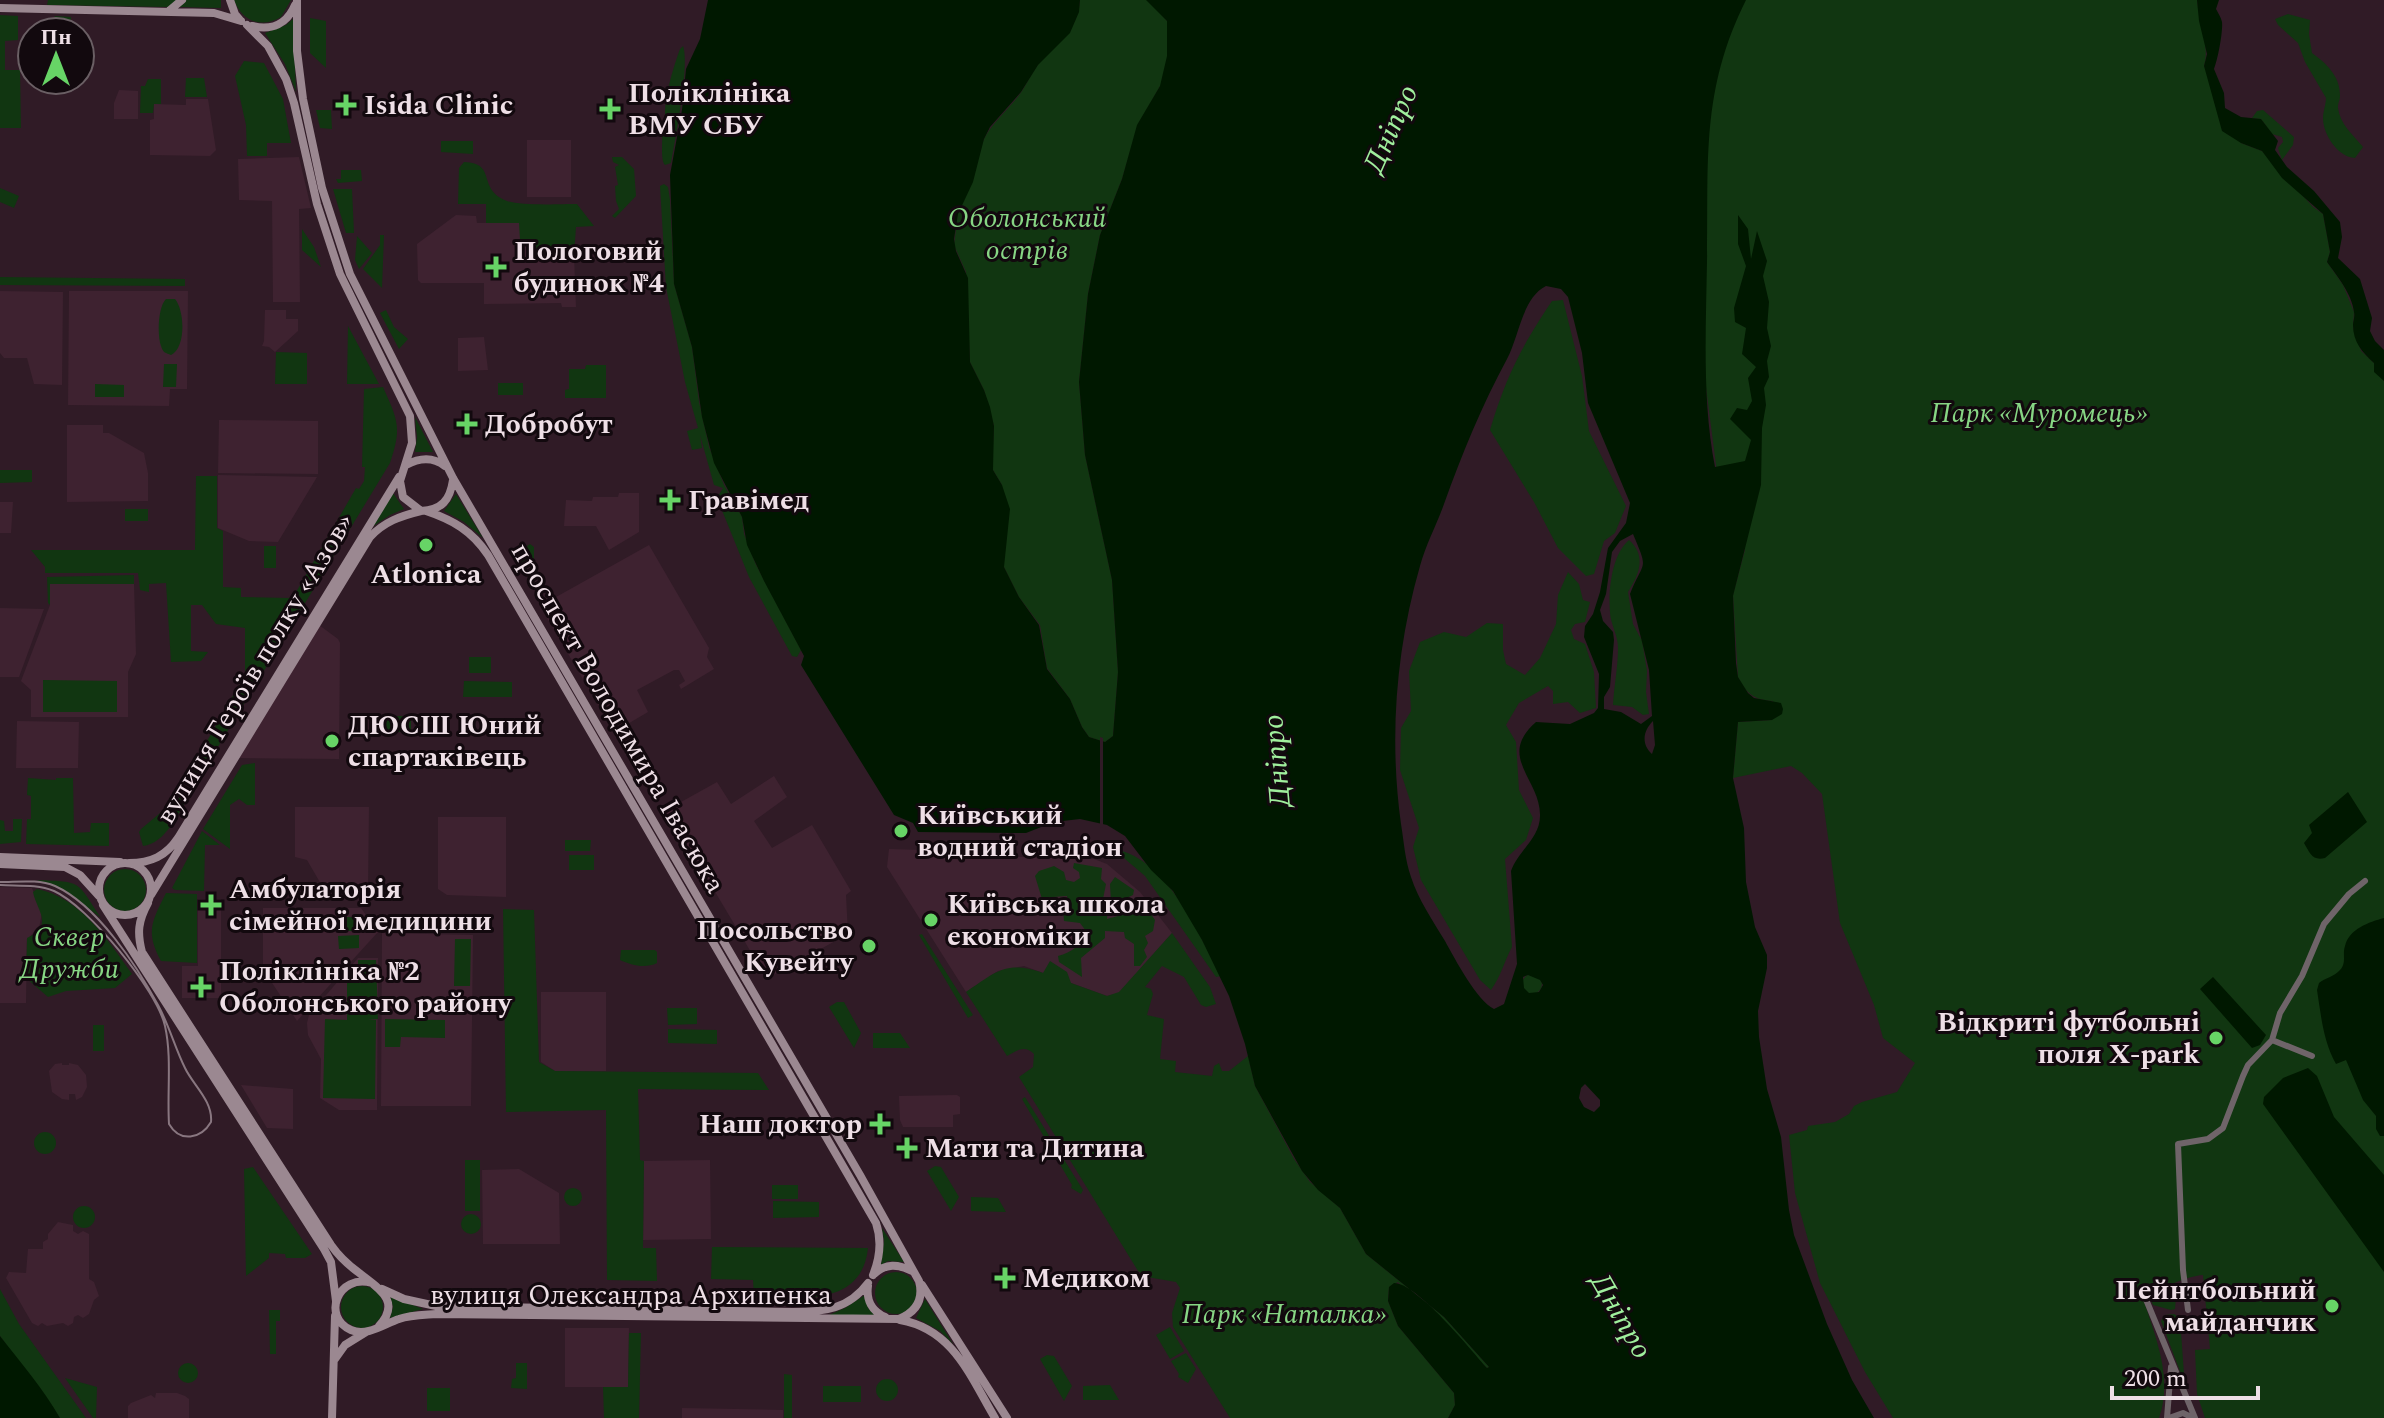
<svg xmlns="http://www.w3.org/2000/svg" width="2384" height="1418" font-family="Spectral,serif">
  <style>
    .built { fill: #3e2230 }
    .green { fill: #113611 }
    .water { fill: #001800; fill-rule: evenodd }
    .pier { fill: #301b26 }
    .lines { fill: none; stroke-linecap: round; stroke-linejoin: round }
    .minor { stroke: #6f6469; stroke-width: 6 }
    .secondary { stroke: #9b8891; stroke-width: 8 }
    .tram { stroke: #897780; stroke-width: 2 }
    .poi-dot { fill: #67d466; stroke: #12090e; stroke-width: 3 }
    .labels { text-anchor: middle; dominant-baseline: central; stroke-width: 6; stroke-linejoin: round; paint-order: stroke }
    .poi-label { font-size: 28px; font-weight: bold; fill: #eedfe6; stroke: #12090e; text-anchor: start }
    .park-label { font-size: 28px; font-style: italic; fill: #87d684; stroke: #12090e }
    .street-label { font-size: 28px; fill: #eedfe6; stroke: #12090e }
    .water-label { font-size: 30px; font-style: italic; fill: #a0ef9d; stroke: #12090e }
  </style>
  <rect width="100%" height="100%" fill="#301b26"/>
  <path class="built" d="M119,90L138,91V119H114V103Z
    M186,99H208L216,150L210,156L150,155V120L154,119V104L186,105Z
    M527,140H571V197H527Z
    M299,157L311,208L299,209L300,302H273L272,201L239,200L238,159Z
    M456,215L476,216L477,223H520L531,240V254L574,255L576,307H562L561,303L484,304V283H421L418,280L417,244Z
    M0,291L63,292L62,385L34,384L27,358H4L0,353Z
    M69,291H188L187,389H170L169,406L68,405Z
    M265,310H286V319H298V331L275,352L269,347L262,346L264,341Z
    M484,337L488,370L458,371V338Z
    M219,420L318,421V474L218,473Z
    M67,425H103V433H109L144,453L148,473V501L67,502Z
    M218,475L317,477L278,542L249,541L218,528Z
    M619,493H639V532L609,550L596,526H564L566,500L592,501L593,497H618Z
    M0,502H13L11,533H0Z
    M649,545L709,648L707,657L714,669L681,689L679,685L685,681L679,670H674L637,690L648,712L614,732L540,606Z
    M50,584H134L136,654L128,672V717H31V690L21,681L50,605Z
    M0,608L44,609L19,677H0Z
    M319,625L338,639L340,643L339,759L238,758Z
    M17,721L79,722L78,768H16Z
    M774,776L787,797L754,821L772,848L812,825L851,891L846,895L848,934L766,979L757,965L759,958L753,956L740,933L742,929L736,927L711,885L706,888L663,812L717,782L731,804Z
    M295,807H369L368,891H325L307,860L295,857Z
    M438,817H506V897L447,895L438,889Z
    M889,849L951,851L954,855L1094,859L1107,864L1140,892L1172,933L1119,993L1107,996L1024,966L998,971L966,992L887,867Z
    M0,887L32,888L42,913L39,928L27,939L26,1003H0Z
    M198,899H221V998H182V966H198Z
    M263,908H361L378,932L297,1021L263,969Z
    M382,933L473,935L471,1106H381Z
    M358,958H378L377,1110H339L320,1098L321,1059L308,1035L307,1023L309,1015Z
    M541,992H606V1071H555L541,1062Z
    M62,1063V1065H69V1063L78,1065L86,1075L87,1087L82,1097L76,1100L75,1094H69V1100L62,1099L52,1092L49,1071L55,1064Z
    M241,1085L293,1089V1129L267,1128Z
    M957,1095L960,1097V1114L953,1115V1127H903L900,1120L899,1096Z
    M710,1160L711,1239L643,1240L644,1161Z
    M519,1169L559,1193L560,1244H483L482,1170Z
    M58,1222L73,1225V1231L78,1234L83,1231L89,1234V1279L94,1282L99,1296L94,1300L89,1314L83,1318L78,1315L74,1317L73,1323L68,1326L63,1323L47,1326L42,1323L38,1326L32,1323L6,1278L9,1272L26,1273L28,1249H43V1242L48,1239V1234Z
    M565,1328H629L628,1387H565Z
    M156,1393H177L185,1396L189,1399V1418H128V1406L131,1403L151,1395L155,1398Z
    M682,1408L783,1410V1418H682Z"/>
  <path class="green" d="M48,0H179L170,7L47,5Z
    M184,0H221V8L180,7Z
    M234,0H291L281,17C261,29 242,21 234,0Z
    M1080,0H1149L1167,21L1175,11L1163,86H1160L1138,125L1122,179L1100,235L1088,294L1079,382L1085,455L1112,580L1118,672L1113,736L1105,742L1089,737L1082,727L1070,699L1047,668L1040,625L1019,597L1004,567L1002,485L993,470L992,462L994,426L984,390L970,362L966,272L954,245L958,214L984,139C993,122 1008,110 1020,94C1027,84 1032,72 1040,62C1057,44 1079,28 1080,0Z
    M1713,0H2197C2199,22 2210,45 2204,66L2241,143L2262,151L2313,207L2323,214L2330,252L2327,262L2343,285L2354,312L2353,327L2361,351L2374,363L2384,381V1418H2205L2197,1394L2195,1350L2210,1349L2203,1275C2187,1276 2157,1289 2144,1301C2156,1339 2173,1378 2159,1418H1893L1865,1372L1820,1283L1795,1193L1789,1135L1807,1130L1808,1126L1835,1122L1849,1114L1854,1106L1862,1102L1897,1092L1915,1063L1883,1038L1874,1005L1840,923L1822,794L1802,773L1791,766L1733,778L1738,722L1772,720L1773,701C1755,700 1746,694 1738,677L1733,595L1745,550L1723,519L1667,86Z
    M2288,14L2310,20L2309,34L2312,53C2326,63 2340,76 2340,95C2340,102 2338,101 2338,108C2340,124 2353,135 2363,147L2355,158C2338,157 2323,135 2323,118C2323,112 2326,104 2326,98L2305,62L2298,43L2278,25L2275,19Z
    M0,15L18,16V40L5,41V70H20L21,128H0Z
    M55,16L71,17V32H52V22Z
    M310,18L326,21V68L310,53Z
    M293,19L296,92L285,64L265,33L286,25Z
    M683,46C690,64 675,140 671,163L665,165C660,160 663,140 662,132L667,128C660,110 673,68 680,49Z
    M244,61L264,63L283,99L291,143H267V156H247L246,125L235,76Z
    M186,78H204L207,97H185Z
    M148,79H161V104H154L153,113H140L141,86H145Z
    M316,110H331L332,129L320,128Z
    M2263,110L2294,137L2293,145L2282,160L2278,148L2283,142L2282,137L2272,134L2261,119L2252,118L2257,111Z
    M441,141H473V154L441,152Z
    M612,157H622L634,169L636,196L615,218L612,216L619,209L616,201L615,186L618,185L615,167L619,165L613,162Z
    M464,162C498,163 476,189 507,201C520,206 561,204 577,204L594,226L576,227L574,255L531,254V240H520L519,223H486V204H458L459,168Z
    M341,170H361L362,181L338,183L336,179H341Z
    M664,184L668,187L670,200L674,284L692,347L699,402L709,447L724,485L742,517L744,534L756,565L801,650L797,657L792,656L749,577L717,498L723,488L714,485L700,435L702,448L692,450L687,431L698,428L685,382L666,287L660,186Z
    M0,188L19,196L14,208L0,202Z
    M333,189H352L354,233H346Z
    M302,229L314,247L321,267L302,250Z
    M380,235H384L382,288L363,269L380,245Z
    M357,236L372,253L359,269L355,260Z
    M0,277L185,279V286L0,285Z
    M166,299H175C185,311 186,348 171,355C166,353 163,353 161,346C157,335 158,307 166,299Z
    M1563,300L1582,376L1589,431L1626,506L1615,533L1604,541L1594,574L1586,576L1558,548L1534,502L1490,430C1506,377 1521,347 1552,301Z
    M386,310L394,327L408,339L399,349L380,313Z
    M348,326L379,384H347Z
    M276,352L307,353V384H275Z
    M164,364H177L176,387H163Z
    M586,365H606V398H565V390L569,389V369H585Z
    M498,383H523V395H498Z
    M95,384L124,385V397H95Z
    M383,387C398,421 402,427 390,463L193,788L183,783L239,685L241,686L245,679V628L216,624L202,605H191V651L208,652L201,661L171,662L166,583L149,584V592L140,590L138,573H45V567L31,550H195L196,476H217V528L223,531V587L241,588V597L289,598L295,594L356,488L359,489L364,481L365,467H362L364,389Z
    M415,417L433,452H415L417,437Z
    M0,470H32V482L0,483Z
    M393,493L404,509L390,515L372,527Z
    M456,494L483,538L464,522L444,511Z
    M125,509H148V521H125Z
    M1629,540C1647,556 1639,575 1628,592L1633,624L1642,641L1647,671L1646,692L1649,714L1643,715L1632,707L1613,705C1614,686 1618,667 1618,648C1618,635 1610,623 1610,612C1608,590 1612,554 1629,540Z
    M530,544L534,547V565L520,564L515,554Z
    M264,546H276V568H264Z
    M1568,572L1579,584L1583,600L1590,602L1585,622L1575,624L1571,630L1574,639L1585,644L1594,672L1596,708L1580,713L1568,702L1553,704V691L1548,686L1519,703L1506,725L1516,742L1519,790L1533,818L1526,840L1505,859L1512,947C1504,962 1501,976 1491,990L1480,980L1421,880L1413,847L1419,828L1400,770L1401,728L1411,711L1409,671L1420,642L1444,632L1466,637L1487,623L1503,624V650L1506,664L1525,675L1540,658L1556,624L1558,595Z
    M134,575V584H50V605L48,603L47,577Z
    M469,657H491V673H469Z
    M43,680L117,681V712H43Z
    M464,681L512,682V697H463Z
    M372,716H411V732H372Z
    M255,763V805H247L239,799L230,805V849L203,829L242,765Z
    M28,778L56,780V778H73L74,833L90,832L91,823H109V846L26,844L27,819H31V796L27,795Z
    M189,796C177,815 166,843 143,846L139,832L141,829L178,798Z
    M13,819H22L21,842L0,844V820L4,821L5,831H13Z
    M202,831L220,845H205L204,891L175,890L172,888Z
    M565,840H591L590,851H565Z
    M1122,851C1169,865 1199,934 1221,976L1216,977L1145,876L1118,853Z
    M569,855H594V870H569Z
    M1074,863L1102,868L1101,879L1106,884L1103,899L1108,907L1107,919L1118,916L1119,910L1130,899L1146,907L1155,920L1153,931L1145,936L1148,943L1144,950L1147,957L1140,966H1134V944L1125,938L1124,932L1105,931V938L1081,958L1082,977L1059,962L1058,956C1072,952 1081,946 1086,931L1080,923L1064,921L1063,908L1068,904L1067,896L1053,897L1052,903L1042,899L1035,876L1039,871L1054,866L1064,872L1066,880L1074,882L1080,878L1079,872L1073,868Z
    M104 890a21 21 0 1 1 42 0a21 21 0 1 1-42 0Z
    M1115,877L1134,890L1133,895L1120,901L1111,902L1110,884Z
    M37,880C83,882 76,880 101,918L67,892Z
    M37,889C81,898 108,940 132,974L115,988L66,991L48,997L26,978L27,938C55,926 36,909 33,892Z
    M166,893L197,894V963L161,961C145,932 152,921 166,893Z
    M503,909L534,910L539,1062L555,1071L758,1073L769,1090L638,1089L640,1160L644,1161L643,1248H656L657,1281L607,1280L606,1110L506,1112Z
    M337,917H366V931H337Z
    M1172,933L1210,987L1216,1004L1206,1007L1201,1005L1184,977L1162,966L1145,987L1151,989L1153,994L1147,1015L1164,1019L1160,1059L1176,1061L1175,1072L1212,1076L1214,1066L1219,1063L1222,1071H1229L1248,1056L1255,1086L1294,1159L1310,1182L1340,1208L1366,1254L1444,1317L1489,1367L1487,1368L1398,1282L1389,1287L1388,1301L1398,1326L1454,1393L1455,1405L1448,1418H1230L1173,1327L1172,1313L1180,1288L1176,1282L1147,1277L1138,1271L1019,1077L1033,1067L1034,1054C1025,1044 1016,1051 1007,1056L966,992C996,972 1006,960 1043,973L1050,961L1067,972L1071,983L1107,996L1119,992Z
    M922,934L973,1015L968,1018L919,935Z
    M359,935V948L339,949L338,936Z
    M455,939H471L470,986H454Z
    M621,950H655L657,952V963C645,969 631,965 620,960Z
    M358,960H376L378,1019L367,1020H376L375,1099L323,1098L325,1019L347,1020V972H358Z
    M1522 984a10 10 0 1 1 20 0a10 10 0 1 1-20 0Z
    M837,1002H844L861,1033L854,1048L829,1007Z
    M667,1008H697V1024L668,1025Z
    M385,1019L445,1020V1038L401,1037L400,1047H385Z
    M93,1025H104V1051H93Z
    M668,1029L717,1030V1044L668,1043Z
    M873,1033H900L910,1048H873Z
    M1025,1097L1083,1190L1081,1194L1071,1188L1072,1185L1022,1099Z
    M34 1143a11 11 0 1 1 22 0a11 11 0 1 1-22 0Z
    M465,1160H480V1211H465Z
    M935,1166L941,1167L959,1197L951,1211L927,1171Z
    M253,1167L312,1254L305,1258H286L285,1254L269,1253V1258L246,1276L244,1169Z
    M772,1185H798V1199H772Z
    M564 1197a9 9 0 1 1 18 0a9 9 0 1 1-18 0Z
    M971,1197L998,1198L1006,1212L971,1211Z
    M773,1201L819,1202V1217L773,1218Z
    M73 1217a11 11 0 1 1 22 0a11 11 0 1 1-22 0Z
    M461 1224a10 10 0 1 1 20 0a10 10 0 1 1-20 0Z
    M882,1228L904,1262L888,1261L881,1265L884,1241Z
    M712,1247L868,1248C862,1308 797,1298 754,1297L753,1280L711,1279Z
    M875 1293a21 21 0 1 1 42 0a21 21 0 1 1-42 0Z
    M341 1307a21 21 0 1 1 42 0a21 21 0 1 1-42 0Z
    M2177,1286L2175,1309L2171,1310L2153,1305L2151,1300L2154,1294Z
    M0,1289L19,1324L86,1418H60L0,1336Z
    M865,1295L868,1308L876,1316L829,1315L845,1308Z
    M390,1296L423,1309L390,1318L393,1307Z
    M925,1299L953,1344L940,1331L916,1318Z
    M269,1310H280V1321H276V1354H270Z
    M2174,1314L2180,1318L2184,1374H2181L2161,1321L2165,1315Z
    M1170,1327L1184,1351L1170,1359L1156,1335Z
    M629,1333H641L639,1418H604L603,1387H628Z
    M1186,1353L1196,1369L1188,1383L1178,1377L1179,1374L1171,1361Z
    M1047,1355L1054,1356L1072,1386L1064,1401L1040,1359Z
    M516,1363H527V1389L511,1388L512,1379L516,1378Z
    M178 1373a10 10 0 1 1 20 0a10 10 0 1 1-20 0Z
    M784,1374L792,1375V1418H784Z
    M65,1378L97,1387L96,1418H93Z
    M876 1390a11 11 0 1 1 22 0a11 11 0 1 1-22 0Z
    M1110,1385L1119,1400H1083V1386Z
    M823,1386H861V1402H823Z
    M427,1388H450V1411H427Z"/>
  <path class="water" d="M708,0H1080L1079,12L1070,33L1038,65L1021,92L990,127L984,139L973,182L958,214L954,239L956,251L968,278L970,362L984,390L990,407L994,426L993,470L1002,485L1010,509L1004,567L1019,597L1039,625L1047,669L1070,699L1082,727L1089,737L1105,742L1113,736L1118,672L1112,580L1085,455L1079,382L1088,294L1100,235L1122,179L1137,125L1160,86L1167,56V21L1146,0H1746C1700,92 1709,163 1707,261C1706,328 1702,401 1715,467L1745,461L1751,440L1730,419L1737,408L1747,410L1752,401L1748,378L1756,367L1742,354L1746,328L1735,322L1734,308L1746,266L1738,244V215L1748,229L1751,259L1757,231L1767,261L1763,276L1769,302L1767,328L1771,346L1767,361L1769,377L1764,388L1766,405L1762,428L1761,485L1733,596L1736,663L1738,677L1748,693L1754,698L1781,703L1783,709L1782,714L1772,720L1738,722L1733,778L1744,828L1746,882L1755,927L1767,955V968L1758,1011L1759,1037L1767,1089L1781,1137L1789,1210L1794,1235L1827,1324L1852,1380L1874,1418H1448L1455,1405L1454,1393L1398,1326L1388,1301L1389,1287L1394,1283C1417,1283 1470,1349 1487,1368L1489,1367L1444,1317L1366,1254L1340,1208L1318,1190L1302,1171L1255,1086L1245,1044L1229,996L1202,940L1173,891L1151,870L1125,836L1107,825L1080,819L1054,822L1026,833L918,832L913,823L894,815L801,665L804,656L764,581L747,545L742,517L714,463L702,417L692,347L674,284L670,175L682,110L686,69L700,39ZM1546,286L1561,289L1568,297L1582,353L1588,403L1630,503L1626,523L1608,548L1600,592L1593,614L1585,626L1584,637L1599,674L1598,708L1594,713L1570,724L1536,722C1496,757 1541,779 1540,816C1540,838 1518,851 1511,871L1517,964L1504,1004L1494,1009C1477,1001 1455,959 1445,941C1433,921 1418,899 1411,877C1405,860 1404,842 1401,824C1389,738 1396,649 1420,566C1426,544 1437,524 1444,504C1462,454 1482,405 1507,359C1519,337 1522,298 1546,286ZM1633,534C1649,572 1644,559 1630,594L1649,670L1652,716L1641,724L1621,712L1604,709V697L1610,687L1614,640L1613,632L1603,621L1600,610L1606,594L1612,552L1620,541ZM1653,721L1655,745L1652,754C1641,744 1643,731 1653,721ZM1528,975L1540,980L1543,985L1539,992L1529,993L1524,988L1523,977ZM1585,1084L1600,1100V1106L1594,1112L1584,1107L1579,1098L1581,1088Z
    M2197,0H2219L2216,9C2218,13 2221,17 2222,22C2223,32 2218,59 2214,69L2224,93L2225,108L2241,117L2261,119L2278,141L2275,150L2287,167L2314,191L2340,222L2342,237L2338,258L2360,279L2372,318L2370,331L2375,341L2384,350V381L2374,372V363C2362,352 2353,342 2353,325C2353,321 2355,317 2354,312C2352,294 2337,276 2327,262L2330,252L2323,214L2282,178L2262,151L2241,143L2222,131L2204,66L2207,54L2199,21Z
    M2348,792L2367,822L2325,858C2312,861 2310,853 2304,843L2312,833L2309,825Z
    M2384,918V1136H2380L2376,1129V1116L2363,1100L2346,1060L2336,1064C2323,1041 2321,1015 2317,990L2319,983C2325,978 2334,977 2340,970C2347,962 2342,955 2345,946C2349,929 2369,922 2384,918Z
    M2213,977L2266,1035L2260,1045L2252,1048L2200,989Z
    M2308,1068L2317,1076L2334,1117L2384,1175V1272L2263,1104L2264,1097L2283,1078Z
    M0,1336C20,1362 43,1388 60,1418H0Z"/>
  <path class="pier" d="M1100,737L1103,738V828L1100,827Z"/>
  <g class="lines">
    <path class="minor" d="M2272,1040L2312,1056
      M2145,1297L2195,1418
      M2188,1310L2183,1270L2178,1144L2208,1139L2223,1128L2243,1076L2248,1065L2272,1040L2280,1013L2302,976L2324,924L2349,894L2365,881
      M2167,1418L2171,1367
      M2169,1418L2183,1413L2193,1418"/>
    <path class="secondary" d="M230,0L235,14L240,20
      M297,0V51L303,99L322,188L350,274L453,478L860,1175L919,1281C924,1300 916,1312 899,1319L436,1314C423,1315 410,1315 399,1319C384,1324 367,1337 351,1330C321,1317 338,1273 372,1283
      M0,8L214,13L241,21
      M170,10L182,0
      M247,25L268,46L286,79L294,103L317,204L340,274L410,416L412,443L400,481L403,497L421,511C442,510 450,500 453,480
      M252,26C272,31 287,24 295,5
      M406,465C419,458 432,456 445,466
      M426,511C453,520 472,531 488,555L876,1223C882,1241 880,1258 873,1275
      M0,857L120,862
      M99 889a26 26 0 1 1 52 0a26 26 0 1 1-52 0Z
      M129,863C151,863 166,856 178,838L399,477
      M0,864L65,867L80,875L99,896
      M151,895L370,537C384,522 400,516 421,511
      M148,903C138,921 137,933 142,952L331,1245C338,1255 347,1264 358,1272C376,1287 403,1300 379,1326
      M103,905L324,1249L331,1262L336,1301
      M874,1274C886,1263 898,1264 912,1271
      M922,1285L1007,1418
      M868,1286C866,1300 872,1311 885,1317
      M382,1289L404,1299L436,1306L793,1312C824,1312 849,1309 868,1283
      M900,1320C953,1329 970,1376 995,1418
      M335,1359L345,1345L366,1332
      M332,1418L335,1316"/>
    <path class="tram" d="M0,882C18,882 38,879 55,886C97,905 137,966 158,1005C169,1025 175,1048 185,1068C193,1085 213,1101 211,1122C201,1139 180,1143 169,1124C167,1092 172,1057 165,1026C157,990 88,906 54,891C37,884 18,886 0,885"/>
  </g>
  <g class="poi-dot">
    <path d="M342 93h8v8h8v8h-8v8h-8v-8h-8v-8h8z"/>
    <path d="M606 97h8v8h8v8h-8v8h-8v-8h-8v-8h8z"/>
    <path d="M492 255h8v8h8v8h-8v8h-8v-8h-8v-8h8z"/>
    <path d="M463 412h8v8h8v8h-8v8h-8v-8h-8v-8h8z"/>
    <path d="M666 488h8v8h8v8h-8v8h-8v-8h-8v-8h8z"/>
    <circle cx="426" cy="545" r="8"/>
    <circle cx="332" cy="741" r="8"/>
    <circle cx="901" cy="831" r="8"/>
    <path d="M207 893h8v8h8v8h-8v8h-8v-8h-8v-8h8z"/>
    <circle cx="931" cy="920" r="8"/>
    <circle cx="869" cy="946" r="8"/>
    <path d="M197 975h8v8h8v8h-8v8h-8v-8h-8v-8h8z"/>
    <circle cx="2216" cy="1038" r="8"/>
    <path d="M876 1112h8v8h8v8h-8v8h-8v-8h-8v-8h8z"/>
    <path d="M903 1136h8v8h8v8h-8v8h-8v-8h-8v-8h8z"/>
    <path d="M1001 1266h8v8h8v8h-8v8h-8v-8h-8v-8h8z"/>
    <circle cx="2332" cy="1306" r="8"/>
  </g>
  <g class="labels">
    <g class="poi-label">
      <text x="628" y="93">Поліклініка<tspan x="628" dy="32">ВМУ СБУ</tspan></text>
      <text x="364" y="105">Isida Clinic</text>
      <text x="514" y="251">Пологовий<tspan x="514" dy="32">будинок №4</tspan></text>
      <text x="485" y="424">Добробут</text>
      <text x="688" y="500">Гравімед</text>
      <text x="426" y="574" text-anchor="middle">Atlonica</text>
      <text x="348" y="725">ДЮСШ Юний<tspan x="348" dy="32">спартаківець</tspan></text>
      <text x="917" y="815">Київський<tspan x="917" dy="32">водний стадіон</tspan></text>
      <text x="229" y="889">Амбулаторія<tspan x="229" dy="32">сімейної медицини</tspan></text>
      <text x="947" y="904">Київська школа<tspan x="947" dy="32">економіки</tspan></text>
      <text x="853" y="930" text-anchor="end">Посольство<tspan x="853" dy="32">Кувейту</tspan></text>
      <text x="219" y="971">Поліклініка №2<tspan x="219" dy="32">Оболонського району</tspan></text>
      <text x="2200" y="1022" text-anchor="end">Відкриті футбольні<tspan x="2200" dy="32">поля X-park</tspan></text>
      <text x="862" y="1124" text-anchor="end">Наш доктор</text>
      <text x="925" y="1148">Мати та Дитина</text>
      <text x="1023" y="1278">Медиком</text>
      <text x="2316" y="1290" text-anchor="end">Пейнтбольний<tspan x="2316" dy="32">майданчик</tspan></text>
    </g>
    <g class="park-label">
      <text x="1027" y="218">Оболонський<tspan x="1027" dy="32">острів</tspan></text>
      <text x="2039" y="413">Парк «Муромець»</text>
      <text x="69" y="937">Сквер<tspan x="69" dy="32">Дружби</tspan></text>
      <text x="1284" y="1314">Парк «Наталка»</text>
    </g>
    <g class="street-label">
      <text transform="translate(255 669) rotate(-59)">вулиця Героїв полку «Азов»</text>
      <text transform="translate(618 718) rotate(60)">проспект Володимира Івасюка</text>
      <text x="631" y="1295">вулиця Олександра Архипенка</text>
    </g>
    <g class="water-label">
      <text transform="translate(1391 129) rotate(-66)">Дніпро</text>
      <text transform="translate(1277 761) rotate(-95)">Дніпро</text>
      <text transform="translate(1621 1316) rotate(60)">Дніпро</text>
    </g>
  </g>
  <g transform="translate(56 56)"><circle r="38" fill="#12090e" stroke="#6a5f64" stroke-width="2"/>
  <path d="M0-6L14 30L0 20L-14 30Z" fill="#67d466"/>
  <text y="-12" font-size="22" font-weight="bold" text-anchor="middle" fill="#eedfe6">Пн</text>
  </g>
  <path d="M2112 1386v12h146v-12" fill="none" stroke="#eedfe6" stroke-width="4"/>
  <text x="2124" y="1386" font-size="24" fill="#eedfe6" stroke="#12090e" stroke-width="6" paint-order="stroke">200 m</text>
</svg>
